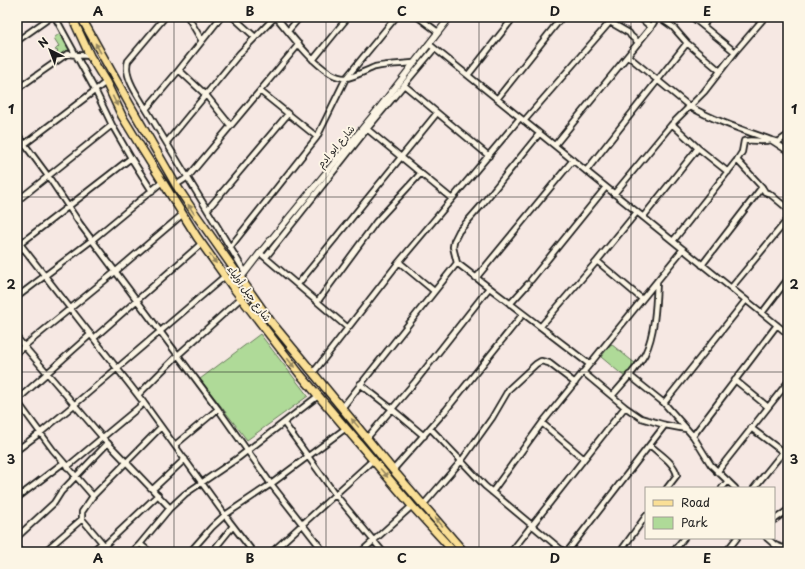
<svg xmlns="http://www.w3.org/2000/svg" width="805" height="569" font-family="'Playpen Sans','Playpen Sans Arabic',sans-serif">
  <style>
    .green { fill: #afda98; stroke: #667b5a }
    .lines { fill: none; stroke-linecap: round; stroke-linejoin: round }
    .minor-casing { stroke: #1c1c1c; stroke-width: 8 }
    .tertiary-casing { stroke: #1c1c1c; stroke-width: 8 }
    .primary-casing { stroke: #1c1c1c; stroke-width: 10 }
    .minor { stroke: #fcf5e5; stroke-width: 4.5 }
    .tertiary { stroke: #fcf5e5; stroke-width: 5.5 }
    .primary { stroke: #fadf96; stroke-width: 7 }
    .oneway { fill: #96875f }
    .grid { fill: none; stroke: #1c1c1c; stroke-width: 1; stroke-opacity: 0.55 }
    .labels { text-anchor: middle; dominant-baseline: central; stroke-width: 4; stroke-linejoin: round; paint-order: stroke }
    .street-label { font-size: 10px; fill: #1c1c1c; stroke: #fcf5e5 }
    .neatline { fill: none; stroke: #1c1c1c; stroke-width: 1.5 }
    .grid-label { font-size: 13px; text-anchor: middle; font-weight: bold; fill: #1c1c1c }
  </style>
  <rect width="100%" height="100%" fill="#f6e8e3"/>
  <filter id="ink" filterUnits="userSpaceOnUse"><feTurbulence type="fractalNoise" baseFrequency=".025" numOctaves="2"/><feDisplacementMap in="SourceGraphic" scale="8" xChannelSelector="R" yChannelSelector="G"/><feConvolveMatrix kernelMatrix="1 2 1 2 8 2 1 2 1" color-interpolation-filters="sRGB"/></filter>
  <g filter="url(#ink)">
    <path class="green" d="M60,31L71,50L55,61L54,56L58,51L55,50L59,46L54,38L60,33Z
      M260,334L308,396L247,440L200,379Z
      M611,344L636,364L625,377L601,357Z"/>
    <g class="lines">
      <defs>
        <path id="minor" d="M165,17L128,61C123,76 138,96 146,109L245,272
          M188,17L202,41
          M233,17L255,37
          M276,17C291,34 322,79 346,78C352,78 367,70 375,67C387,64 401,64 414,63
          M418,17L438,32
          M639,17L651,27
          M659,17L673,27L687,43L720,71
          M692,17L735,52
          M703,26L709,17
          M288,31L300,17
          M17,41L51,17
          M429,44L788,334
          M628,56L689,106C715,121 743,130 771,140L778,142L788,135
          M313,60L348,17
          M179,70L206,95L230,125
          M468,75L514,17
          M404,85L489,156
          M17,89L67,54L90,56
          M260,91L317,137
          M497,99L562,17
          M146,109L179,70L221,17
          M524,121L610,22L629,33L631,36L639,43
          M672,124L698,148L728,172
          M112,125L131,158L152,191
          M367,129L452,199
          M17,134L48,176L80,224L218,409L271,484L324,552
          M539,134L480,207L459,231L454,241L453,247L457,263L589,364
          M167,142L240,53L275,17
          M555,145L651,27L657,17
          M17,150L106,82
          M737,160L762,187L765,192L770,194L788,209
          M586,171L687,43
          M176,185L188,177L299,44
          M614,194L672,124L704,92L735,52L765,17
          M17,201L112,125L95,90L55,17
          M208,209L288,114
          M643,217L698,148
          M17,240L144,403L230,522L253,552
          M673,241L737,160L742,152L744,141C755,139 761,143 771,140L788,151
          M20,244L131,158
          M231,246L317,137L346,78L396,17
          M17,252L23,248
          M260,253L348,328
          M266,257L367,129L434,49
          M597,261L642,299
          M399,262L434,291
          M702,265L762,187
          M476,278L573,160
          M531,280L606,187
          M298,284L437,113
          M731,288L788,219
          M17,297L92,240L162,182
          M318,301L376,222L421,173
          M510,304L528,284
          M762,313L788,279
          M541,326L597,261L637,212
          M17,338L103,438L170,508
          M94,338L202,243
          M17,352L115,272L183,214
          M583,372L625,407L641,418L665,425L686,429
          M313,373L399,262L520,118
          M629,375L664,403L693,436
          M735,380L768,407
          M360,384L392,409L424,436
          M138,395L178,355L241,298
          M612,396C623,383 637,369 645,354C655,334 656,303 657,281
          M17,400L91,334
          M17,401L53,450L93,496
          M664,403L746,300
          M342,408L457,263
          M284,423L335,494L383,552
          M542,423L584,459
          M751,428L783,452
          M431,429L485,486L564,552
          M367,438L415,382L489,288
          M175,445L218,409
          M650,445C659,454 674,462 677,475L667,488
          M17,450L40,433L74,405L225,276
          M67,467L144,403
          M393,470L446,410L523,314
          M717,472L788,382
          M722,488L728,481
          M735,488L711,465L693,436L777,325
          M754,488L788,446
          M153,489L185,459
          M492,492L542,423L683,249
          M17,498L63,463
          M424,504L462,460L492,418L509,389L536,364L541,361L549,363L575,383
          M774,520L788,510
          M17,537L54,503L61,492L108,443
          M767,538L775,545L783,548L788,546
          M140,544L150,552
          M105,545L158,495
          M17,548L20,552
          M44,552L82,519
          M91,552L102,543
          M110,552L82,519V512L93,496L161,427
          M132,552L140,544L170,508L185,494L238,458L318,396
          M190,552L212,527L225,515L271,484L346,428
          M212,552L233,526
          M272,552L373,460
          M361,552L412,506
          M511,552L625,407
          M567,552L665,425
          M620,552L646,516
          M673,552L684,538
          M726,552L737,538"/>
        <path id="tertiary" d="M232,286L240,279L260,253L380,107L450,17"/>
        <path id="primary" d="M72,17L90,56L106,82L122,116L142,149L197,237L232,286L299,373L412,506L454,552
          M81,17L130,105L176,185L194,212L272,323L393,470L464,552"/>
      </defs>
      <use href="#minor" class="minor-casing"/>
      <use href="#tertiary" class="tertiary-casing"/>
      <use href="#primary" class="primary-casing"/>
      <use href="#minor" class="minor"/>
      <use href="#tertiary" class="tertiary"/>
      <use href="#primary" class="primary"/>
    </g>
    <defs><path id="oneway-solid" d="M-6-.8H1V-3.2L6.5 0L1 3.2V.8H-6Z"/></defs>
    <g class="oneway">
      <use href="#oneway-solid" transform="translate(98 48) rotate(-119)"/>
      <use href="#oneway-solid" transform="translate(115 101) rotate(64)"/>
      <use href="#oneway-solid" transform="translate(191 209) rotate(-123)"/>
      <use href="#oneway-solid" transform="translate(213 259) rotate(54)"/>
      <use href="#oneway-solid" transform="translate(291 363) rotate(52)"/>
      <use href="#oneway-solid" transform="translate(355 423) rotate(-130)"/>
      <use href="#oneway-solid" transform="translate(384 473) rotate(49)"/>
      <use href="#oneway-solid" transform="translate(439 522) rotate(-131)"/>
    </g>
  </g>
  <path class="grid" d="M174,17V552M326,17V552M479,17V552M631,17V552M17,197H788M17,372H788"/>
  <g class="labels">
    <g class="street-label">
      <text transform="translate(335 146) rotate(-50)">شارع ابو ادم</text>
      <text transform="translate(250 293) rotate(54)">شارع جبل أولياء</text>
    </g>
  </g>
  <rect width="805" height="569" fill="none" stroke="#fcf5e5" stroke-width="44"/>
  <rect x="645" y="487" width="130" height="52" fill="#fcf5e5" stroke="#a29e95"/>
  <rect x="653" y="500" width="20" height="6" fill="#fadf96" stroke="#a29e95"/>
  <text x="681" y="507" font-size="12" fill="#1c1c1c">Road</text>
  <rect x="653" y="517" width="20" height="12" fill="#afda98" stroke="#a29e95"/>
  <text x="681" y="527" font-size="12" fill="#1c1c1c">Park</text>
  <g transform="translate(50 50) rotate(318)" stroke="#fcf5e5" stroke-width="3" paint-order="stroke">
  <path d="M0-3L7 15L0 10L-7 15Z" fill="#1c1c1c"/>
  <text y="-6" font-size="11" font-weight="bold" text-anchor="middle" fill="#1c1c1c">N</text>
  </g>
  <rect x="22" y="22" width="761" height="525" class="neatline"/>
  <g class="grid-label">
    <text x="98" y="16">A</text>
    <text x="250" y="16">B</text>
    <text x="402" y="16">C</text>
    <text x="555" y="16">D</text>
    <text x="707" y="16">E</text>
    <text x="11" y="114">1</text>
    <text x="794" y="114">1</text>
    <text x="11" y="289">2</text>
    <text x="794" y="289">2</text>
    <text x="11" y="464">3</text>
    <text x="794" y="464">3</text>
    <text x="98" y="563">A</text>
    <text x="250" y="563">B</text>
    <text x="402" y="563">C</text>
    <text x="555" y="563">D</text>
    <text x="707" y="563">E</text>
  </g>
</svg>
